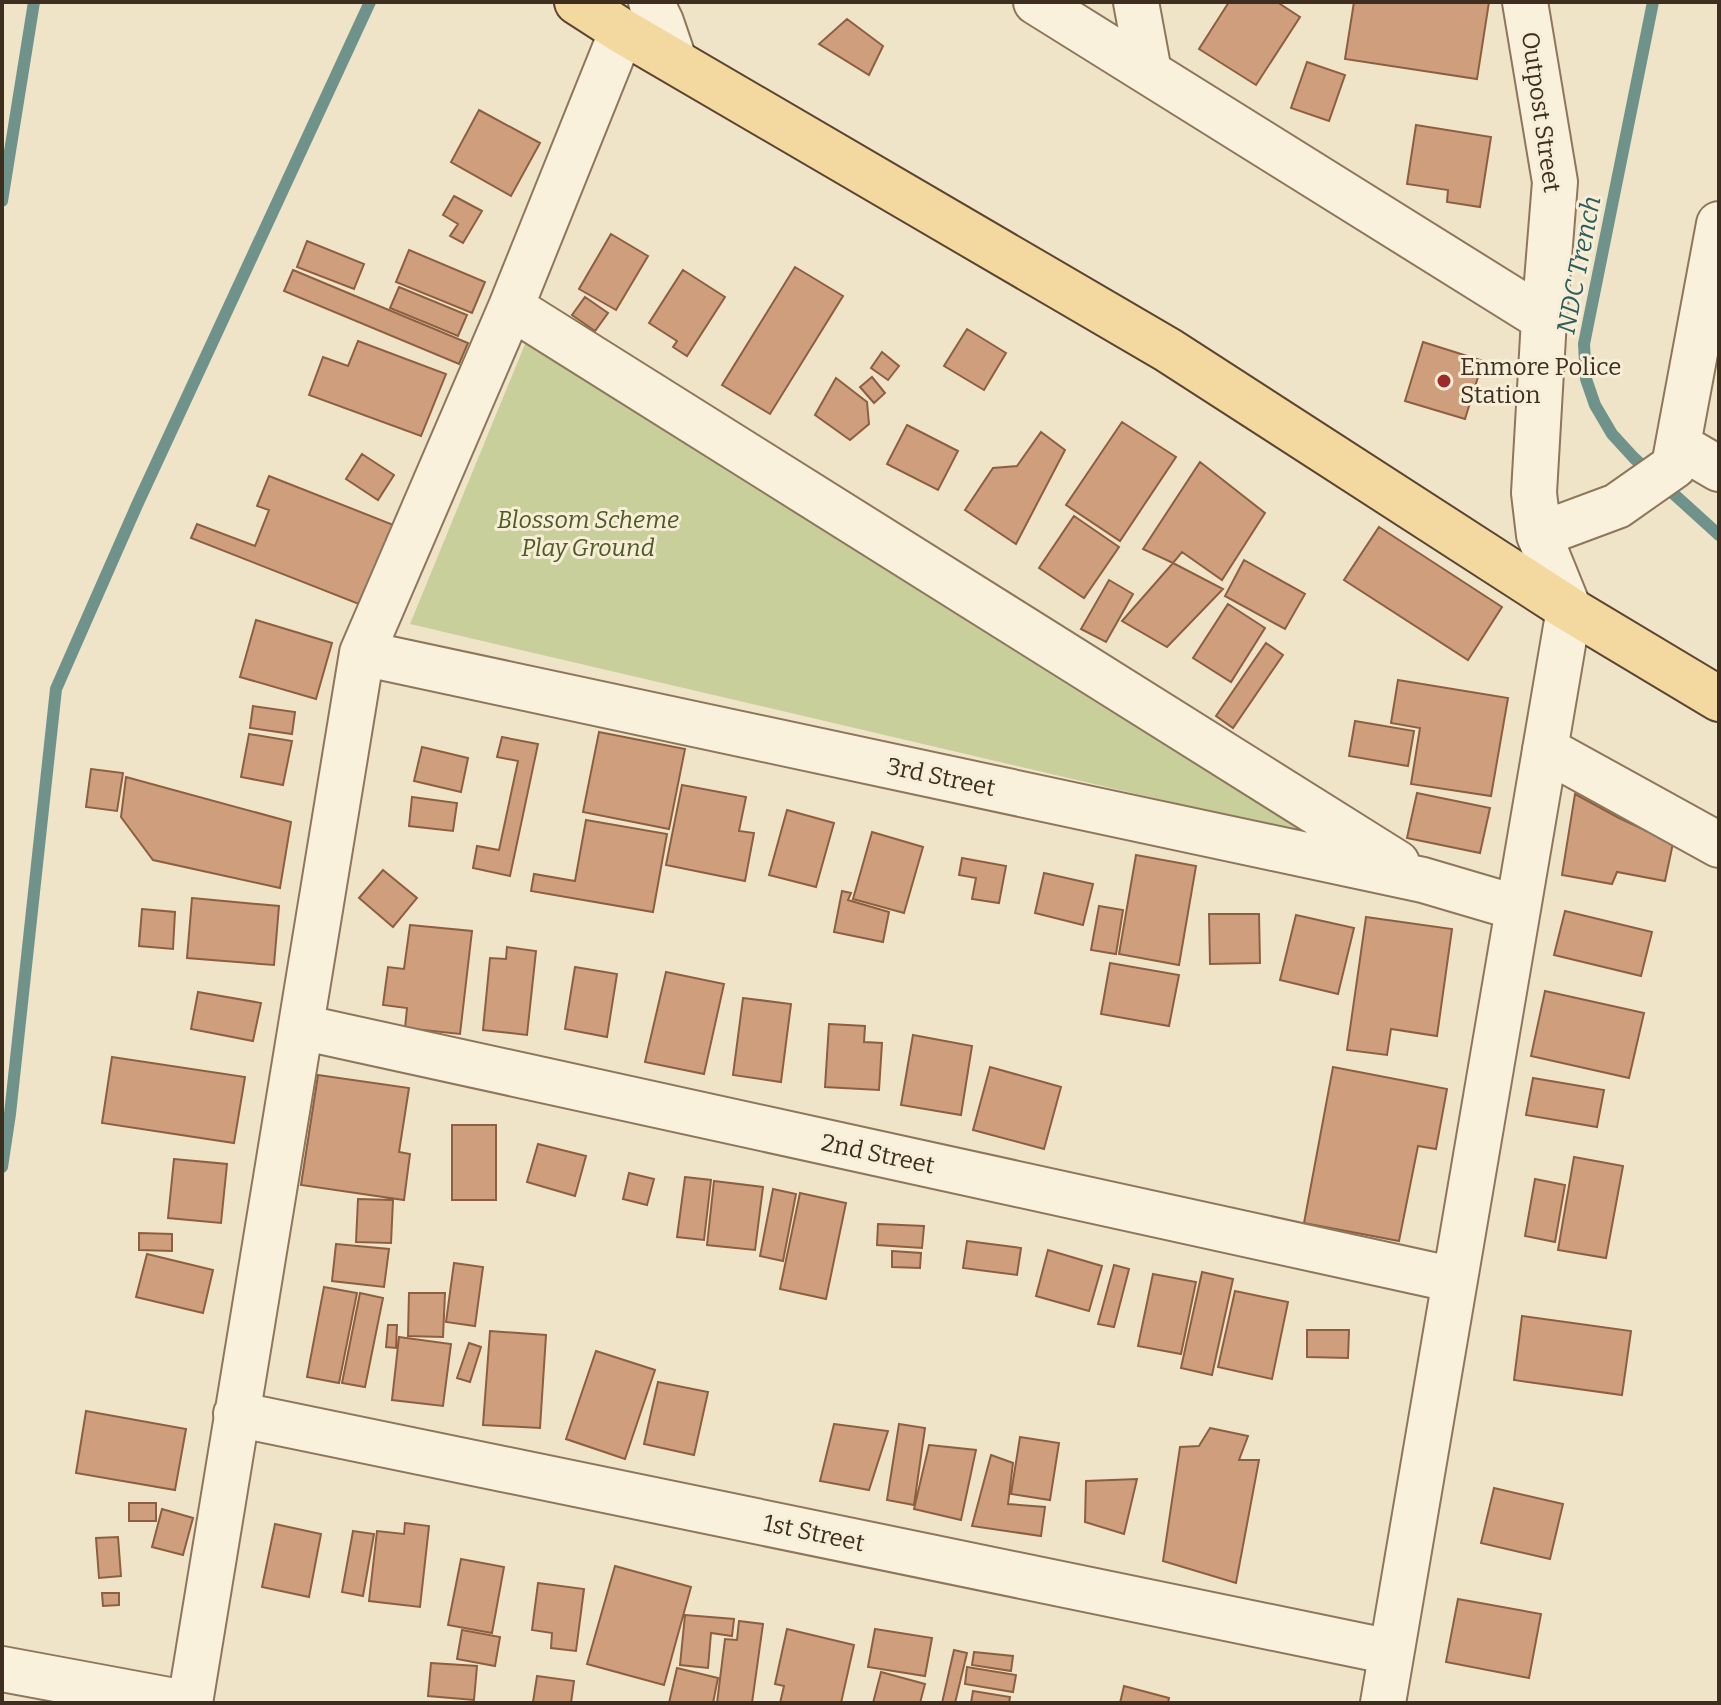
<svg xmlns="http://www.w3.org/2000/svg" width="1721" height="1705" font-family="Bitter,serif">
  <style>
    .green { fill: #c9cf9b }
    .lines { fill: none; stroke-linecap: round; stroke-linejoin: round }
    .stream { stroke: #6f938a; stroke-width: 12 }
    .building { fill: #cf9f7d; stroke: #8d5f41; stroke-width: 2 }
    .minor-casing { stroke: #8d765c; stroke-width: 48 }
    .major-casing { stroke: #5b4430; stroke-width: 48 }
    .minor { stroke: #faf1dc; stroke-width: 44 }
    .major { stroke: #f3d9a0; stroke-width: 44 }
    .poi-dot { fill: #9e2a2b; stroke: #f7eed8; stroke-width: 3 }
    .labels { text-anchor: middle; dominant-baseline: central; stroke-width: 6; stroke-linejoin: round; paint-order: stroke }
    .street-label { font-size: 24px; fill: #3d2e20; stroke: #f7eed8 }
    .poi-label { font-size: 24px; fill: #3d2e20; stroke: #f7eed8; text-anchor: start }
    .park-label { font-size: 24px; font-style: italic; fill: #4d5a26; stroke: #f7eed8 }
    .water-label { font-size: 26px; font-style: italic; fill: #2f5d5a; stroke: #f7eed8 }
  </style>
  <rect width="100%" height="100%" fill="#f0e4c8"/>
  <path class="green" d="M525,344L1316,836L410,624Z"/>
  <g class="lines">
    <path class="stream" d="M1653,2L1584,344L1586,379L1595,405L1612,434L1634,458L1719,535
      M2,201L34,2
      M2,1167L10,1114L56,689L137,505L370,2"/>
  </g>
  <path class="building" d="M1229,2H1277L1300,17L1256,85L1199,49Z
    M1354,2H1489L1477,79L1345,59Z
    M847,19L883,46L869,75L819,44Z
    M1307,62L1345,75L1329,121L1291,108Z
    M479,110L540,143L511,196L451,162Z
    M1416,125L1491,137L1480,207L1447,202L1448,190L1407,184Z
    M454,196L482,211L463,243L450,236L458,224L443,215Z
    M611,234L648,256L616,310L579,289Z
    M307,241L364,264L354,289L297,267Z
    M409,250L485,282L472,313L396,282Z
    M795,267L843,296L770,414L722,385Z
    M293,270L468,343L459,364L284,291Z
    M683,270L725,297L687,356L673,347L677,341L649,323Z
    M399,287L467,315L458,336L390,308Z
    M585,297L608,313L595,331L572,315Z
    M967,329L1006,353L984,390L944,366Z
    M358,341L446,374L421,436L309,395L323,357L348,366Z
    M1423,342L1483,361L1465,419L1405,401Z
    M882,352L899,366L888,380L871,368Z
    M872,377L885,393L874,403L860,387Z
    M836,378L867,402L869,424L850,440L815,415Z
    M1122,422L1176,457L1120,541L1066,505Z
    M907,425L958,451L938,490L887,464Z
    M1041,432L1065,450L1016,544L965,510L993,468L1017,466Z
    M362,454L394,475L378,500L346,479Z
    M1200,462L1265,513L1222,580L1182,552L1173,563L1143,549Z
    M269,476L396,526L364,606L191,538L197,524L255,546L269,510L257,506Z
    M1074,516L1119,547L1084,598L1039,568Z
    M1379,527L1502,607L1468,660L1344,580Z
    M1244,560L1305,594L1285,629L1225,596Z
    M1173,563L1223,589L1167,647L1122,621Z
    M1109,580L1133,594L1106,642L1081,629Z
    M1228,604L1265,628L1231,682L1193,658Z
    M256,620L332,643L316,699L240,677Z
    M1266,643L1283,655L1233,728L1216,716Z
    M1398,680L1508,698L1491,796L1411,784L1420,728L1391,723Z
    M253,706L295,712L292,734L250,728Z
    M1355,721L1414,731L1408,766L1349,756Z
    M599,732L685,749L669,829L583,812Z
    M249,734L292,741L283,785L241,777Z
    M502,737L538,744L510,876L473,868L477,846L499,850L518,761L497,757Z
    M422,747L468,758L461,792L414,781Z
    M91,769L123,773L117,811L86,807Z
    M126,777L291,822L280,888L153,860L121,817Z
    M682,785L746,797L739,831L754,833L745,881L666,865Z
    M1417,793L1490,808L1480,853L1407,838Z
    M1575,794L1619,818L1673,843L1665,881L1617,872L1612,884L1562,875Z
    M412,797L457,803L453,831L409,826Z
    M787,810L834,823L816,887L769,875Z
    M586,820L667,834L653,912L531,891L534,874L575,881Z
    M872,832L923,847L904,913L853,899Z
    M1136,855L1196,866L1179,965L1119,954Z
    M962,858L1006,866L999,903L972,899L976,878L959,875Z
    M383,870L417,898L393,927L359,898Z
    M1044,873L1093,884L1083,925L1035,913Z
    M842,891L851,893L848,900L889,912L883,942L834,932Z
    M192,898L279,906L274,965L187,958Z
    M1099,906L1123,910L1116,954L1091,950Z
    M142,909L175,912L173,949L139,946Z
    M1565,911L1652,932L1641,976L1554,955Z
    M1209,914H1259L1260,963L1210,964Z
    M1296,915L1354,928L1338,994L1280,980Z
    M1366,917L1452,929L1437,1036L1391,1029L1387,1055L1347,1050Z
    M410,925L472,931L460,1034L405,1028L407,1008L383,1005L388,967L404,969Z
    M507,947L536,951L527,1035L483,1030L490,958L506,959Z
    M1110,963L1179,975L1169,1026L1101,1014Z
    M575,967L617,974L607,1037L565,1029Z
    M666,972L724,984L704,1074L645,1062Z
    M1545,991L1644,1013L1629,1078L1531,1056Z
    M198,992L261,1003L253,1041L191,1029Z
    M743,998L791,1004L781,1082L733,1075Z
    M829,1024L865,1026L864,1042L882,1043L879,1090L825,1087Z
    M913,1035L972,1046L961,1115L901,1105Z
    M112,1057L245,1077L234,1143L102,1123Z
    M990,1067L1061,1087L1044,1149L973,1130Z
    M1333,1067L1447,1089L1436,1149L1418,1146L1399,1241L1304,1223Z
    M318,1075L409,1088L399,1152L410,1154L404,1200L301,1185Z
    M1533,1078L1604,1090L1597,1127L1526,1115Z
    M452,1125H496V1200H452Z
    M538,1144L586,1156L575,1196L527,1182Z
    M1574,1157L1623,1166L1606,1258L1558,1250Z
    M174,1159L227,1164L221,1223L168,1218Z
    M629,1173L654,1179L647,1205L623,1199Z
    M685,1177L711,1180L704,1240L677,1237Z
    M1535,1179L1565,1185L1555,1242L1525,1236Z
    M714,1181L763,1187L755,1250L707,1245Z
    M773,1189L796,1194L783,1261L760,1256Z
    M800,1193L846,1203L826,1299L780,1289Z
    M358,1199L393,1200L391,1243L356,1242Z
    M878,1224L924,1226L922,1248L877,1245Z
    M139,1233L172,1234V1251L139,1250Z
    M967,1241L1021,1248L1017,1275L963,1268Z
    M336,1244L389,1249L384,1287L332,1281Z
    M1048,1250L1102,1266L1089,1311L1036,1296Z
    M892,1251L921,1253L920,1268L892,1267Z
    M147,1254L213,1270L203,1313L136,1297Z
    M454,1263L483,1267L475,1326L446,1322Z
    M1114,1265L1129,1269L1114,1327L1098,1324Z
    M1202,1272L1233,1279L1212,1375L1181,1368Z
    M1153,1274L1196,1282L1181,1354L1138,1346Z
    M324,1287L357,1293L339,1383L307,1377Z
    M1235,1291L1288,1302L1272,1379L1218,1367Z
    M360,1293L383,1298L365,1387L342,1383Z
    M409,1293H445L443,1337L408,1336Z
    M1522,1316L1631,1331L1622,1395L1514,1380Z
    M388,1325H397L396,1348L386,1347Z
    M1307,1330H1349L1348,1358L1307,1357Z
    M490,1331L546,1335L540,1428L483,1425Z
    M399,1337L451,1344L443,1406L392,1400Z
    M469,1343L481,1347L470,1382L457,1378Z
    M596,1351L655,1370L625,1459L566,1439Z
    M658,1382L708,1392L694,1455L644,1444Z
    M86,1411L186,1429L175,1490L76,1473Z
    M834,1424L888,1431L869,1490L820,1481Z
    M899,1424L925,1428L914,1505L887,1500Z
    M1210,1428L1248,1436L1239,1460H1259L1236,1583L1163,1561L1180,1447L1199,1446Z
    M1020,1437L1059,1443L1050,1500L1011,1494Z
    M929,1445L976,1450L961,1520L914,1509Z
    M991,1455L1013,1463L1008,1504L1045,1507L1041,1536L972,1526Z
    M1137,1479L1124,1534L1085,1522L1086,1481Z
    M1494,1488L1563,1504L1550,1559L1481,1543Z
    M129,1503H156V1521H129Z
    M162,1509L193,1518L183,1555L152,1547Z
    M405,1523L429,1526L420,1607L369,1601L377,1531L404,1534Z
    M275,1524L321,1534L309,1597L262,1587Z
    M353,1531L374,1534L363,1596L342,1592Z
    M118,1537L121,1576L99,1578L96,1538Z
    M461,1559L504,1567L492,1633L448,1625Z
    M615,1566L691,1587L664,1685L587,1664Z
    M538,1583L584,1589L576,1651L551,1648L552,1633L532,1630Z
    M102,1593H119V1605L103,1606Z
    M1458,1599L1541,1614L1529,1678L1446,1662Z
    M685,1615L734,1619L732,1636L711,1633L708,1668L680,1665Z
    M739,1621L763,1624L752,1703H717L725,1639L737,1640Z
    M787,1629L854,1645L841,1703H780L784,1686L775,1684Z
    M875,1629L932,1638L925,1676L868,1667Z
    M462,1630L500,1637L495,1666L457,1659Z
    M954,1650L967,1653L955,1703H942Z
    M974,1652L1013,1656L1011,1671L972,1665Z
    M431,1663L477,1666L474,1700L428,1696Z
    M967,1667L1016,1675L1013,1692L965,1684Z
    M677,1668L718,1678L713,1703H669Z
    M881,1672L925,1684L920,1703H873Z
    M537,1676L574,1681L571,1703L533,1702Z
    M1124,1686L1169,1698L1168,1703H1120Z
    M973,1691L1010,1697L1009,1703H971Z"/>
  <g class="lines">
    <defs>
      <path id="minor" d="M651,2L661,22L674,60
        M1036,2L1544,319
        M1136,2L1149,72
        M511,307L1397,863
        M1678,445L1719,469
        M1539,535L1617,506L1674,466L1719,224
        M362,653L1423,880L1518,908
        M1545,749L1719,845
        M301,1027L1455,1280
        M236,1414L1391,1652
        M2,1669L185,1703
        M190,1703L362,653L511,307L622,31
        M1383,1703L1569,609L1539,535L1534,493L1544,319L1555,182L1525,2"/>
      <path id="major" d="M577,2L622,31L1168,350L1569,609L1719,699"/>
    </defs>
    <use href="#minor" class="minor-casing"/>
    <use href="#major" class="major-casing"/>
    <use href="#minor" class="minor"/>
    <use href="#major" class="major"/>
  </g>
  <circle class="poi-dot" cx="1444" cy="381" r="8"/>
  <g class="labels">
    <g class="street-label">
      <text transform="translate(1541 112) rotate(82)">Outpost Street</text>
      <text transform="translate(941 777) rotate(12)">3rd Street</text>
      <text transform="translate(878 1154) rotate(12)">2nd Street</text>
      <text transform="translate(814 1533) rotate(12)">1st Street</text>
    </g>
    <g class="poi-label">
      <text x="1460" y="367">Enmore Police<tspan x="1460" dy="28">Station</tspan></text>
    </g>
    <g class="park-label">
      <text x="588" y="520">Blossom Scheme<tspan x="588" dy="28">Play Ground</tspan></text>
    </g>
    <g class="water-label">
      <text transform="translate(1579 265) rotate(-79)">NDC Trench</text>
    </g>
  </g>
  <rect width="1721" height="1705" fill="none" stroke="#3d2e20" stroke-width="8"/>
</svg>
